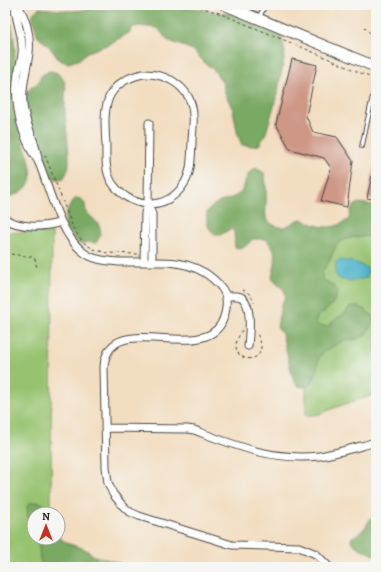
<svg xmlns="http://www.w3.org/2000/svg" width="381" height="572" font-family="Alegreya,serif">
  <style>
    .green { fill: #97c370; stroke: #61774e }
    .forest { fill: #79a962; stroke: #526a46 }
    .water { fill: #4db4cb; stroke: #3c707b }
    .building { fill: #ce9786 }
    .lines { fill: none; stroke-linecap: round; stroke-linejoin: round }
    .lane-casing { stroke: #494641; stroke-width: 5.5 }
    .street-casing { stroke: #494641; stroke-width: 9 }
    .secondary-casing { stroke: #494641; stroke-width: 12 }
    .path { stroke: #494641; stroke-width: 1; stroke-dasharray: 3 3; stroke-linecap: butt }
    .lane { stroke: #fff; stroke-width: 3.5 }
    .street { stroke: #fff; stroke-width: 7 }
    .secondary { stroke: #fff; stroke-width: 10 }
  </style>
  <rect width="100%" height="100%" fill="#f6f6f2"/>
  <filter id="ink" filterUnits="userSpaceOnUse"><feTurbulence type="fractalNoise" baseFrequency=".025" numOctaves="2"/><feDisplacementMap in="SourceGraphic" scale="8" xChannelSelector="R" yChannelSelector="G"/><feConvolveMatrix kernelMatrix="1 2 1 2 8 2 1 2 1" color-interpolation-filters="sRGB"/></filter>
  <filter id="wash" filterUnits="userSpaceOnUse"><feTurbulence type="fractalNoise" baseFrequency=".012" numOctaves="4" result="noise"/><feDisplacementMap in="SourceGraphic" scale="16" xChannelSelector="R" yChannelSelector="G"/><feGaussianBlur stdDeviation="0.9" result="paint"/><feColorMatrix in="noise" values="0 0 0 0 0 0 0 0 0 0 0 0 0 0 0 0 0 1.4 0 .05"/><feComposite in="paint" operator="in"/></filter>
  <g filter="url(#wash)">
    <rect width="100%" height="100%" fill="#f2ddc0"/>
    <path class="green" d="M345,230H376V394L342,405L319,414L306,416V291Z
      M5,232L52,233L51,514H34V538H51V543L133,567H5Z"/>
    <path class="forest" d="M39,8L72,11L96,9L196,8L208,11L232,14L250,19L276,31L281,35L285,53L277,96L265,136L259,145L251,146L242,145L238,136L233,110L225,93L223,84L219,77L214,70L204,62L193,50L167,40L158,28L139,26L132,27L129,33L109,44L88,52L78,60L68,63L59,60L48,45L38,37L32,17L34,12Z
      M5,19C7,20 9,21 10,22C15,28 15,57 15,65C14,82 11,97 14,114C17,132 37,167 30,182C26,191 14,196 5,198Z
      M49,71C56,71 61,75 64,81C67,86 65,93 65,99C64,120 69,141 69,162C69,168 67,173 63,179H56L48,176C40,149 27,123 26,94L32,86L37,84L42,75Z
      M256,168L264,173C267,184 266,196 266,208C266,210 265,215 266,217C268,224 278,228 284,227C291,225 294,221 301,219C319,227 331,232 349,219L351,209L358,203L376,205V236C365,237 345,235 337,245C333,249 332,257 329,262C325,268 321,272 322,279L334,286L337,290L336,298L331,306L317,317L315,324L320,326H328L337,318L345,314L349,307C359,304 365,310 372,315L373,323L365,335L358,339L344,340L322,353L319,358L315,377L311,384L303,387L299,386L294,382L282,334L277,327L281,305L286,296L284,290L272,279C272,273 275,269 275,263C277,253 272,246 266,239H252C247,245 244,250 235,247L234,231L231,229L220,235H215C207,227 206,222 207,211C210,209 212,207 214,205C222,200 233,199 240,193C248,185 242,174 256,168Z
      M76,198L81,199L85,204L86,212C96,222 107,227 96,243L89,242L79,244C76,240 70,235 67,230C62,219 68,205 76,198Z
      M37,502L44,504L50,514H34V529L28,517L27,506L31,503Z
      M376,516V556C368,551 357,549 351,541L352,537C361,533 366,528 370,519Z
      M58,535C68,548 75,543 88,551C94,555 98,561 103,567H43L40,559L38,538H58Z"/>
    <path class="water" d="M341,260L357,263L368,269L366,278C352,281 328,285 337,261Z"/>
    <g id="blocks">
      <path class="building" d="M292,59L317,65L306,116L313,132L337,137L353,161L347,207L321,201L331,168L324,158L290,149L276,124Z
        M375,161H376V200L367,198Z"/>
    </g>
  </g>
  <g filter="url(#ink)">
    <use href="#blocks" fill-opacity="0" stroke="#494641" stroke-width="1"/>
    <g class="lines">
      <defs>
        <path id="lane" d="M259,18L265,5
          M362,146L373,95L376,86"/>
        <path id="street" d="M15,5C15,19 22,32 22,47C23,56 20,65 18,73C16,85 16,98 18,110C20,123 25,138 31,150C33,154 37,158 39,163C50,190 59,232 82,251C92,260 106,261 119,262C151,263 186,256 212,278C218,283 225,290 226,298C227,306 225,316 221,324C198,363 108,308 104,367L106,467L108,483L113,494L123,506L130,512L139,516L232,545L299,547L316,554L329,567
          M18,5C26,19 31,36 29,53C27,70 21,86 23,105C25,123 35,140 38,158
          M143,74C168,73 192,88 193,115C194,124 192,134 192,143C191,156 192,172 184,184C166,213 128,209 111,181C105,170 106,157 106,145C104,111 101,83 143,74Z
          M148,205L152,214V262
          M5,219C21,228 44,228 61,222
          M144,262L145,213L148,205L149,123
          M226,296C230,296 237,295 241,297C253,304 249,335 248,346
          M105,428L187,429L194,430C237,446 272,461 319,456C338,453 357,447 376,442"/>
        <path id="secondary" d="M225,5L376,67"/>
      </defs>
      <use href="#lane" class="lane-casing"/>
      <use href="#street" class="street-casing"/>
      <use href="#secondary" class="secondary-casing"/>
      <path class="path" d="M194,5L219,13L325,57L376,80
        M27,6L33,5
        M364,27L376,39
        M45,155L73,228L83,242L93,249L107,253L138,254
        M5,255L10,254L33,257L35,259L37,269
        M242,290C249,292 252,296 254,303
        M242,330C240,334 237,339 236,344C234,366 275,364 256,332"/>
      <use href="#lane" class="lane"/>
      <use href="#street" class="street"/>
      <use href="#secondary" class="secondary"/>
    </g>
  </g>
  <rect width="381" height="572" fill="none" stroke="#f6f6f2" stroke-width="20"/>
  <g transform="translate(46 526)"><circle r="19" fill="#f6f6f2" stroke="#a5a5a2"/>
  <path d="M0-3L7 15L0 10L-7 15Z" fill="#c8321e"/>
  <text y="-6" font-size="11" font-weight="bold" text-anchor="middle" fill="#2b2b2b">N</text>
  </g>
</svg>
